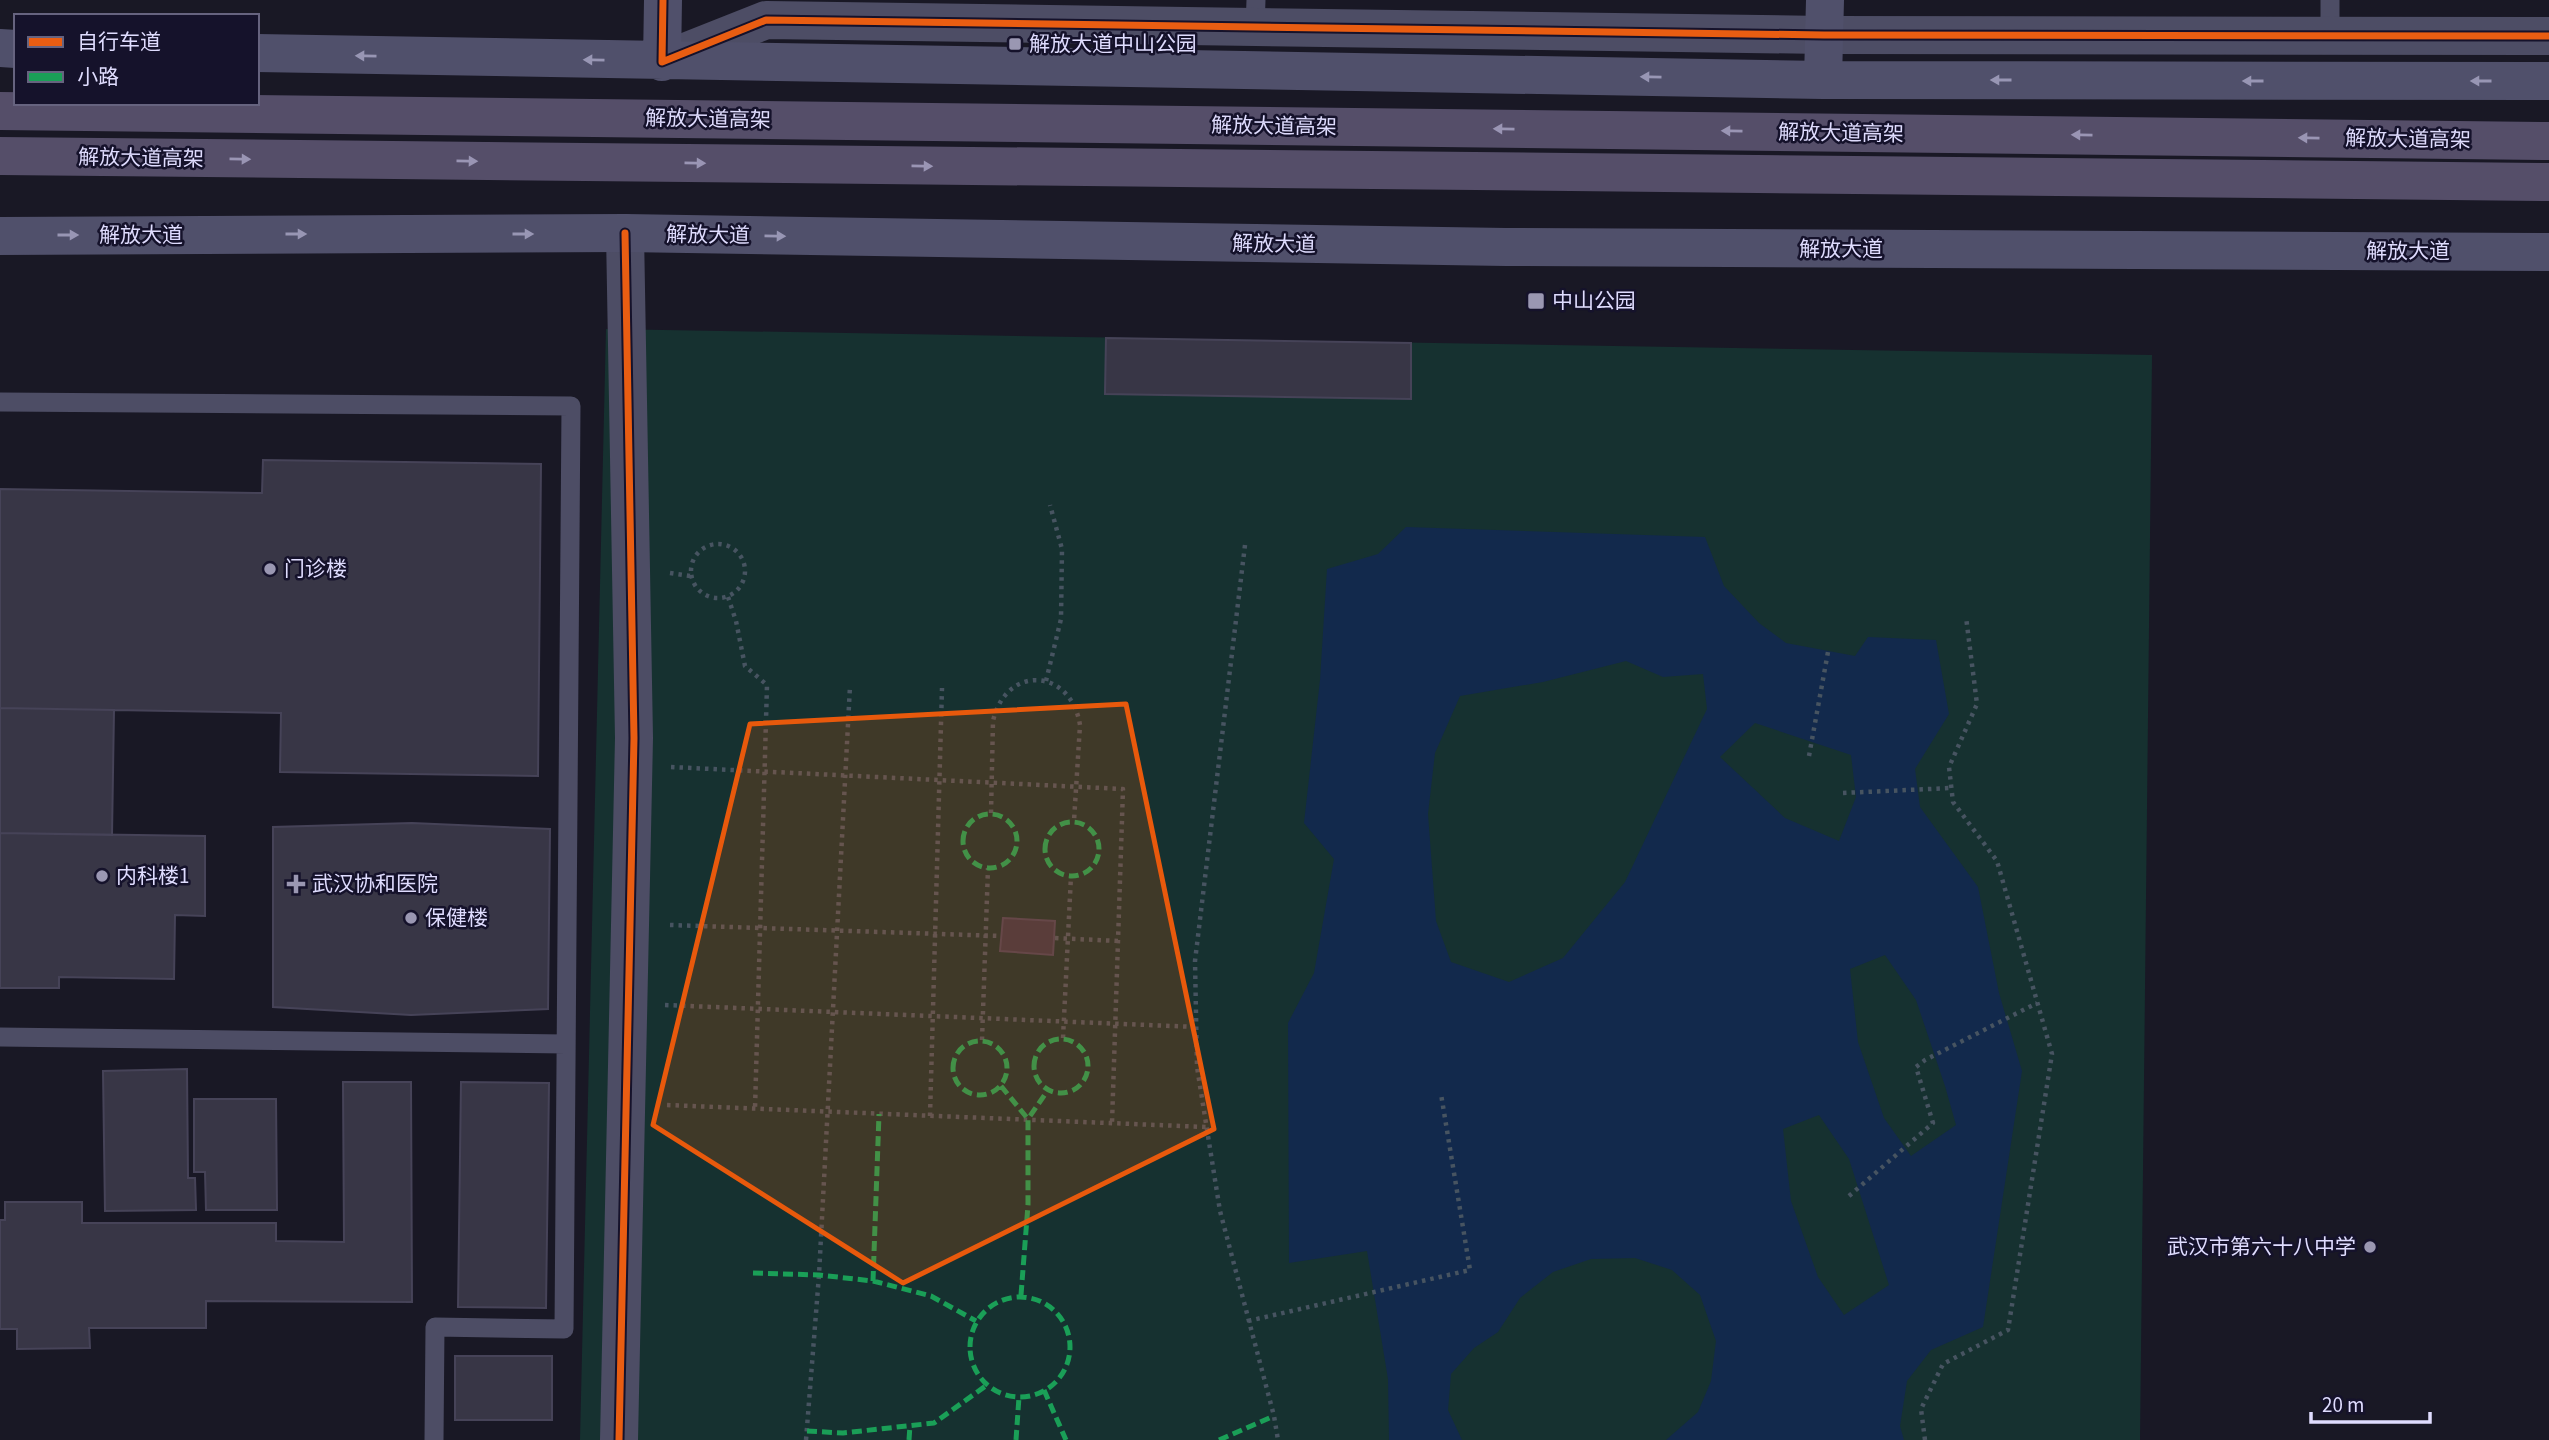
<svg xmlns="http://www.w3.org/2000/svg" width="2549" height="1440" font-family="'Source Sans 3','Noto Sans SC',sans-serif">
  <style>
    .green { fill: #163130 }
    .water { fill: #12294c; fill-rule: evenodd }
    .building { fill: #383646; stroke: #464358; stroke-width: 2 }
    .lines { fill: none; stroke-linecap: round; stroke-linejoin: round }
    .path { stroke: #475461; stroke-width: 4.5; stroke-dasharray: 3.5 5; stroke-linecap: butt }
    .lane { stroke: #4d4d65; stroke-width: 19 }
    .street { stroke: #4d4d65; stroke-width: 38 }
    .secondary { stroke: #50506b; stroke-width: 38 }
    .primary { stroke: #554e69; stroke-width: 38 }
    .quiet { stroke: #1a9f57; stroke-width: 5; stroke-dasharray: 10 5; stroke-linecap: butt }
    .cycleway-casing { stroke: #15122b; stroke-width: 11 }
    .cycleway { stroke: #e95d12; stroke-width: 7 }
    .oneway { fill: #9896b4 }
    .oneway2 { fill: #9a95b4 }
    .marked { fill: #e8590c; fill-opacity: 0.2; stroke: #e8590c; stroke-width: 5; stroke-linejoin: round }
    .poi-dot { fill: #9a97b2; stroke: #15122b; stroke-width: 2.5 }
    .labels { text-anchor: middle; dominant-baseline: central; stroke-width: 5; stroke-linejoin: round; paint-order: stroke }
    .poi-label { font-size: 21px; fill: #dfdcfe; stroke: #15122b; text-anchor: start }
    .street-label { font-size: 21px; fill: #dfdcfe; stroke: #15122b }
  </style>
  <rect width="100%" height="100%" fill="#191825"/>
  <path class="green" d="M606,329L2152,355L2140,1440H580Z"/>
  <path class="water" d="M1406,527L1705,537L1724,586L1759,623L1786,643L1855,656L1868,637L1936,640L1949,714L1915,769L1920,807L1978,887L1999,993L2022,1071L1983,1327L1931,1350L1907,1381L1900,1426L1904,1440H1666L1698,1412L1711,1381L1716,1341L1700,1295L1672,1270L1635,1258L1591,1259L1553,1272L1520,1298L1498,1332L1474,1348L1451,1374L1448,1410L1462,1440H1389L1388,1379L1367,1251L1289,1263L1288,1023L1314,973L1334,859L1304,823L1320,680L1327,569L1378,554ZM1626,661L1663,677L1703,674L1707,709L1625,882L1563,958L1509,982L1451,962L1436,921L1428,814L1435,753L1460,696L1543,682ZM1755,723L1851,755L1856,797L1839,841L1785,818L1720,757ZM1885,955L1916,1000L1945,1086L1956,1125L1911,1156L1884,1118L1858,1042L1850,969ZM1819,1115L1849,1159L1889,1285L1844,1315L1818,1277L1791,1201L1783,1129Z"/>
  <path class="building" d="M1106,338L1411,343V399L1105,394Z
    M263,460L541,464L538,776L280,772L281,713L0,708V489L262,493Z
    M0,708L114,710L112,835L0,833Z
    M412,823L550,829L548,1009L411,1015L273,1007V827Z
    M0,833L205,836V916L175,915L174,979L59,977V988H0Z
    M1003,918L1055,921L1053,955L1000,951Z
    M187,1069L188,1178H195L196,1210L105,1211L103,1071Z
    M343,1082H411L412,1302L206,1301V1328H89L90,1348L17,1349V1329H0V1220H5V1202H82V1223H276V1241L344,1242Z
    M461,1082L549,1083L546,1308L458,1307Z
    M194,1099H276L277,1210H206L205,1172H194Z
    M455,1356H552V1420H455Z"/>
  <g class="lines">
    <path class="path" d="M691 571a27 27 0 1 1 54 0a27 27 0 1 1-54 0Z
      M1245,545L1195,961L1197,1067L1220,1211L1274,1416L1278,1440
      M670,573L690,576
      M728,597L736,621L745,666L767,685L755,1109
      M1046,681L1061,619L1062,549L1050,505
      M1809,756L1828,652
      M671,767L1123,789L1112,1123
      M1843,793L1951,788
      M991,813L993,721C1006,664 1071,668 1080,725L1074,821
      M670,925L1001,936
      M1055,938L1118,941
      M665,1005L1196,1027
      M1063,1038L1071,876
      M982,1040L988,868
      M667,1105L1206,1127
      M930,1116L942,688
      M1849,1196L1933,1123L1916,1067L1925,1060L2037,1003
      M1248,1321L1470,1270L1441,1094
      M806,1440L819,1275L850,686
      M1925,1440L1921,1409L1943,1364L2008,1330L2052,1054L1997,861L1953,802L1949,767L1977,704L1966,617"/>
    <path class="lane" d="M1255,28L1256,0
      M2330,35V0
      M0,402L571,406L564,1329L435,1327L434,1440
      M0,1037L566,1044"/>
    <path class="street" d="M665,60L766,20L1824,35L2549,36
      M619,1440L634,738L625,233"/>
    <path class="secondary" d="M0,48L16,49
      M257,53L1823,80L2549,81
      M662,62L663,0
      M1823,80L1825,0
      M0,236L625,233L1506,247L2549,252"/>
    <path class="primary" d="M0,111L2549,141
      M0,156L2549,182"/>
    <path class="quiet" d="M963 841a27 27 0 1 1 54 0a27 27 0 1 1-54 0Z
      M1045 849a27 27 0 1 1 54 0a27 27 0 1 1-54 0Z
      M1034 1066a27 27 0 1 1 54 0a27 27 0 1 1-54 0Z
      M953 1068a27 27 0 1 1 54 0a27 27 0 1 1-54 0Z
      M1001,1086L1028,1119
      M753,1273L819,1275L873,1281L931,1296L976,1321
      M873,1281L879,1114
      M1021,1295L1028,1205V1119L1048,1090
      M970 1347a50 50 0 1 1 100 0a50 50 0 1 1-100 0Z
      M1044,1390L1066,1440
      M807,1431L843,1433L934,1423L987,1385
      M909,1440L910,1425
      M1016,1440L1019,1397
      M1219,1440L1274,1416"/>
    <defs>
      <path id="cycleway" d="M663,0L662,62L766,20L1824,35L2549,36
        M619,1440L634,738L625,233"/>
    </defs>
    <use href="#cycleway" class="cycleway-casing"/>
    <use href="#cycleway" class="cycleway"/>
  </g>
  <defs><path id="oneway-solid" d="M-6-.8H1V-3.2L6.5 0L1 3.2V.8H-6Z" transform="scale(1.75)"/></defs>
  <g class="oneway">
    <use href="#oneway-solid" transform="translate(366 56) rotate(-179)"/>
    <use href="#oneway-solid" transform="translate(594 60) rotate(-179)"/>
    <use href="#oneway-solid" transform="translate(1651 77) rotate(-179)"/>
    <use href="#oneway-solid" transform="translate(2001 80) rotate(-180)"/>
    <use href="#oneway-solid" transform="translate(2253 81) rotate(-180)"/>
    <use href="#oneway-solid" transform="translate(2481 81) rotate(-180)"/>
    <use href="#oneway-solid" transform="translate(296 234)"/>
    <use href="#oneway-solid" transform="translate(523 234)"/>
    <use href="#oneway-solid" transform="translate(68 235)"/>
    <use href="#oneway-solid" transform="translate(775 236) rotate(1)"/>
  </g>
  <g class="oneway2">
    <use href="#oneway-solid" transform="translate(1504 129) rotate(-179)"/>
    <use href="#oneway-solid" transform="translate(1732 131) rotate(-179)"/>
    <use href="#oneway-solid" transform="translate(2082 135) rotate(-179)"/>
    <use href="#oneway-solid" transform="translate(2309 138) rotate(-179)"/>
    <use href="#oneway-solid" transform="translate(240 159) rotate(1)"/>
    <use href="#oneway-solid" transform="translate(467 161) rotate(1)"/>
    <use href="#oneway-solid" transform="translate(695 163) rotate(1)"/>
    <use href="#oneway-solid" transform="translate(922 166) rotate(1)"/>
  </g>
  <path class="marked" d="M1126,704L1214,1129L903,1283L653,1125L750,724Z"/>
  <g class="poi-dot">
    <rect x="1008" y="37" width="14" height="14" rx="3.5"/>
    <rect x="1527" y="292" width="18" height="18" rx="3.5"/>
    <circle cx="270" cy="569" r="7"/>
    <circle cx="102" cy="876" r="7"/>
    <path d="M292.5 873.5h7v7h7v7h-7v7h-7v-7h-7v-7h7z"/>
    <circle cx="411" cy="918" r="7"/>
    <circle cx="2370" cy="1247" r="7"/>
  </g>
  <g class="labels">
    <g class="poi-label">
      <text x="1029" y="44">解放大道中山公园</text>
      <text x="1552" y="301">中山公园</text>
      <text x="284" y="569">门诊楼</text>
      <text x="116" y="876">内科楼1</text>
      <text x="312" y="884">武汉协和医院</text>
      <text x="425" y="918">保健楼</text>
      <text x="2356" y="1247" text-anchor="end">武汉市第六十八中学</text>
    </g>
    <g class="street-label">
      <text transform="translate(708 119) rotate(1)">解放大道高架</text>
      <text transform="translate(1274 126) rotate(1)">解放大道高架</text>
      <text transform="translate(1841 133) rotate(1)">解放大道高架</text>
      <text transform="translate(2408 139) rotate(1)">解放大道高架</text>
      <text transform="translate(141 158) rotate(1)">解放大道高架</text>
      <text x="141" y="235">解放大道</text>
      <text transform="translate(708 235) rotate(1)">解放大道</text>
      <text transform="translate(1274 244) rotate(1)">解放大道</text>
      <text x="1841" y="249">解放大道</text>
      <text x="2408" y="251">解放大道</text>
    </g>
  </g>
  <rect x="14" y="14" width="245" height="91" fill="#15122b" stroke="#66637f" stroke-width="2"/>
  <rect x="28" y="37" width="35" height="10" fill="#e95d12" stroke="#66637f" stroke-width="2"/>
  <text x="77" y="49" font-size="21" fill="#dfdcfe">自行车道</text>
  <rect x="28" y="72" width="35" height="10" fill="#1a9f57" stroke="#66637f" stroke-width="2"/>
  <text x="77" y="84" font-size="21" fill="#dfdcfe">小路</text>
  <path d="M2311 1412v10h119v-10" fill="none" stroke="#dfdcfe" stroke-width="3.5"/>
  <text x="2322" y="1412" font-size="21" fill="#dfdcfe" stroke="#15122b" stroke-width="5" paint-order="stroke">20 m</text>
</svg>
